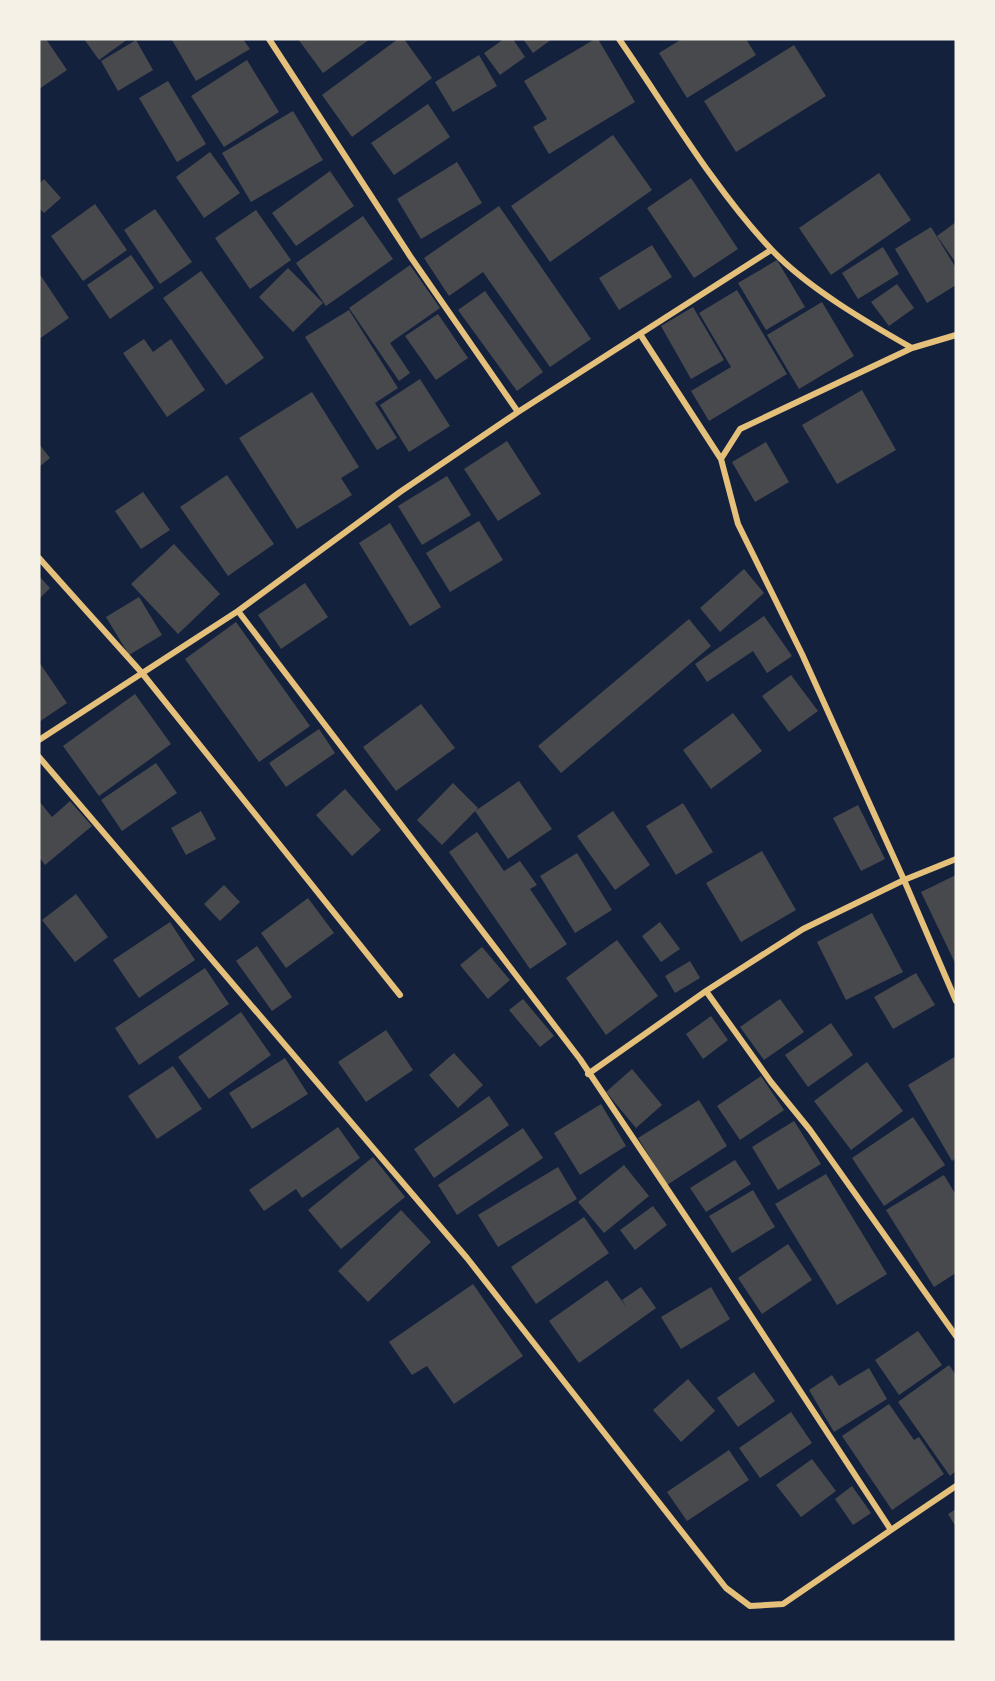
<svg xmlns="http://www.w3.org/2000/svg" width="995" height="1681" font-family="'Noto Sans',sans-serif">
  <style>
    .building { fill: #48494c }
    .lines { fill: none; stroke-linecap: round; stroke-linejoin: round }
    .minor { stroke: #e5c07b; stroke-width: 6 }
  </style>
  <rect width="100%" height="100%" fill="#14213d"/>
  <path class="building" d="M39,39H46L67,70L39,89Z
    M84,39H128L99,60Z
    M174,39H243L250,49L196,81L172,40Z
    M298,39H370L323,73Z
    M398,39H404L432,78L352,137L322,95Z
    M504,39H513L525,57L500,75L484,53Z
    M523,39H552L533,53Z
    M595,39H598L635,102L549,154L533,127L547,119L524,81Z
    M682,39H746L756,55L687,98L659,53Z
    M136,40L153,70L118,91L101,61Z
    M794,45L826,96L736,152L704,101Z
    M479,55L497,86L453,112L435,82Z
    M247,60L279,112L224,147L191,96Z
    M168,81L206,144L177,162L139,98Z
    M428,104L450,137L394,175L371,143Z
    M293,111L323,160L251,202L222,153Z
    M613,135L652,190L550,262L511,206Z
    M210,152L240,193L204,218L176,177Z
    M457,162L482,203L421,239L397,199Z
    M330,171L354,206L296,246L272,213Z
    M879,173L911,220L831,275L799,228Z
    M691,178L738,249L694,278L647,208Z
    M44,179L61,198L44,213L39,208V184Z
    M95,204L127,250L83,281L51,236Z
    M499,206L591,339L550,367L483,272L449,296L424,258Z
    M155,209L192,262L160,284L124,230Z
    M256,210L291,260L250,289L215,238Z
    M363,216L393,259L326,306L296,263Z
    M956,222V263L937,236Z
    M931,227L956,268V285L927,303L895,249Z
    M652,245L672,277L619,310L599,278Z
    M883,247L899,274L858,299L842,273Z
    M131,255L154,288L110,319L87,285Z
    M777,260L805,307L766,330L738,283Z
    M410,265L440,308L390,343L410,373L399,381L349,308Z
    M288,268L323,303L293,332L259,297Z
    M201,271L264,358L226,385L163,298Z
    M39,273L69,318L39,339Z
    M897,284L914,308L889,326L871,302Z
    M737,290L787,374L709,421L691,391L731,367L699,313Z
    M485,291L543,372L517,391L458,310Z
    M822,302L854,356L799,389L767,335Z
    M693,307L724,360L691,379L661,326Z
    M349,310L398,388L375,403L397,438L377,450L305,337Z
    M438,314L468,358L436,380L405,336Z
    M144,339L153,352L171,339L205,390L167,417L123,353Z
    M420,379L450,426L409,452L380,405Z
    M862,390L896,450L837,484L802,425Z
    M312,392L359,467L341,478L352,495L297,529L239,438Z
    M507,441L541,494L498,521L464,469Z
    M766,442L789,482L755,502L732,462Z
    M39,444L50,458L39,467Z
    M227,475L274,544L228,576L180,507Z
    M447,476L471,515L422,545L398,506Z
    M143,492L170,530L141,549L115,511Z
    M479,521L503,560L450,592L426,553Z
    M390,523L441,607L410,626L359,543Z
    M174,544L220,594L178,634L131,584Z
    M744,569L764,593L720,632L700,608Z
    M39,576L50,588L39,599Z
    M305,583L328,617L281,649L258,615Z
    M139,597L162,635L129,655L106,617Z
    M764,616L792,656L767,673L753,651L707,682L695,664Z
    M689,619L711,646L561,773L538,746Z
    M236,622L310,726L259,762L185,659Z
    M39,662L67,703L39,722Z
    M791,675L818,711L789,732L762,696Z
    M135,694L171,744L99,796L63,746Z
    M421,704L455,748L396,791L363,747Z
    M733,713L762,751L711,789L683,750Z
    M319,729L335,753L286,787L269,763Z
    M156,763L177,793L122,831L101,800Z
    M519,781L552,829L508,859L475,811Z
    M453,783L478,808L442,845L417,820Z
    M345,789L381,830L352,856L316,815Z
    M39,801L52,817L70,801L92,826L45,865L39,857Z
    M683,803L713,852L676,875L646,826Z
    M858,805L885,859L861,871L833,818Z
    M201,811L216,839L186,855L171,828Z
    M613,811L650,865L615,890L577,836Z
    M477,832L504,871L520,861L537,885L530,889L567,944L530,969L449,852Z
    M762,851L796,910L741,942L706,883Z
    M577,853L612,910L575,933L540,876Z
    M956,875V965L921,892Z
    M224,885L240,902L220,921L204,904Z
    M76,894L108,937L75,962L42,920Z
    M308,898L334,933L286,968L261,933Z
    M872,913L903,972L846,1000L817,942Z
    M170,922L195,960L139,998L113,960Z
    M660,922L680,949L661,962L642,936Z
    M617,940L658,996L606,1035L566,978Z
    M257,946L292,997L272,1011L236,961Z
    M482,947L510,980L488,999L460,965Z
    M690,961L700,978L675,993L665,976Z
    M205,968L229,1004L139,1065L115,1028Z
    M916,973L935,1005L893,1029L874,997Z
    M523,999L554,1036L540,1047L509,1010Z
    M780,999L804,1032L764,1060L740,1027Z
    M241,1012L271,1055L209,1099L178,1057Z
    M711,1016L728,1040L703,1059L686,1034Z
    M831,1023L853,1055L808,1087L785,1055Z
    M386,1030L413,1070L366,1102L338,1062Z
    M454,1053L483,1085L458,1108L429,1075Z
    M956,1056V1158L952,1161L908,1085Z
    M285,1058L308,1094L252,1129L229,1093Z
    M867,1062L903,1111L851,1150L814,1101Z
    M173,1066L202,1109L157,1139L128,1096Z
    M632,1069L662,1105L636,1128L606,1092Z
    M761,1076L784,1110L740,1140L717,1106Z
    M489,1096L509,1125L434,1178L414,1149Z
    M699,1100L727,1146L667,1185L638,1138Z
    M601,1104L626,1146L580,1175L554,1133Z
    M913,1117L945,1165L884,1206L852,1158Z
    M794,1121L821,1164L778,1190L752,1147Z
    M338,1127L360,1158L302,1198L296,1189L264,1211L249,1190Z
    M523,1128L543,1158L457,1215L438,1185Z
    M373,1157L405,1197L341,1249L308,1210Z
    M735,1160L751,1184L706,1212L690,1188Z
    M624,1165L649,1196L604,1233L578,1202Z
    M558,1167L577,1199L498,1247L478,1215Z
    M826,1174L887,1274L837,1305L775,1204Z
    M944,1175L956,1195V1273L934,1287L886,1210Z
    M753,1190L775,1227L732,1253L709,1216Z
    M653,1206L667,1225L635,1250L620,1230Z
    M401,1210L431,1242L368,1302L338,1271Z
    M584,1217L609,1253L536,1304L511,1267Z
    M788,1244L812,1280L762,1314L738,1278Z
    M607,1280L627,1308L622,1300L641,1287L656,1308L579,1363L549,1321Z
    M473,1284L523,1356L454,1404L427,1366L412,1375L389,1342Z
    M711,1287L730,1319L681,1349L661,1317Z
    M918,1331L942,1365L899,1395L875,1360Z
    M949,1365L956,1375V1471L950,1476L898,1402Z
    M869,1368L887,1399L834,1432L809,1390L832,1375L839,1386Z
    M754,1372L775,1401L738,1427L717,1398Z
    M688,1379L715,1411L681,1442L653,1410Z
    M889,1404L914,1440L919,1437L944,1474L892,1510L842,1436Z
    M791,1412L812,1443L760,1478L739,1448Z
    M729,1450L749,1480L687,1521L667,1492Z
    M812,1459L836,1491L801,1517L776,1485Z
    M852,1486L871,1513L853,1525L835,1499Z
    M956,1509V1527L948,1514Z"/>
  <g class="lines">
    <path class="minor" d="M269,39L410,256L518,412
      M619,39C666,107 715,190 771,249C806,287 868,323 912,348L956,335
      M640,334L721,459
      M912,348L740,429L721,459L738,524L802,654L904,880L956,859
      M39,558L142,673L400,995
      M39,740L238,611L400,492L518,412L771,250
      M39,757L467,1258L726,1588L750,1606L783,1604L891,1530L704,1244L580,1059L238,611
      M706,991L771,1082L810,1130L956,1336
      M588,1074L706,991L803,929L904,880L956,1001
      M891,1530L956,1486"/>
  </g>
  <rect width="995" height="1681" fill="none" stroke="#f6f1e7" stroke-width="81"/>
</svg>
